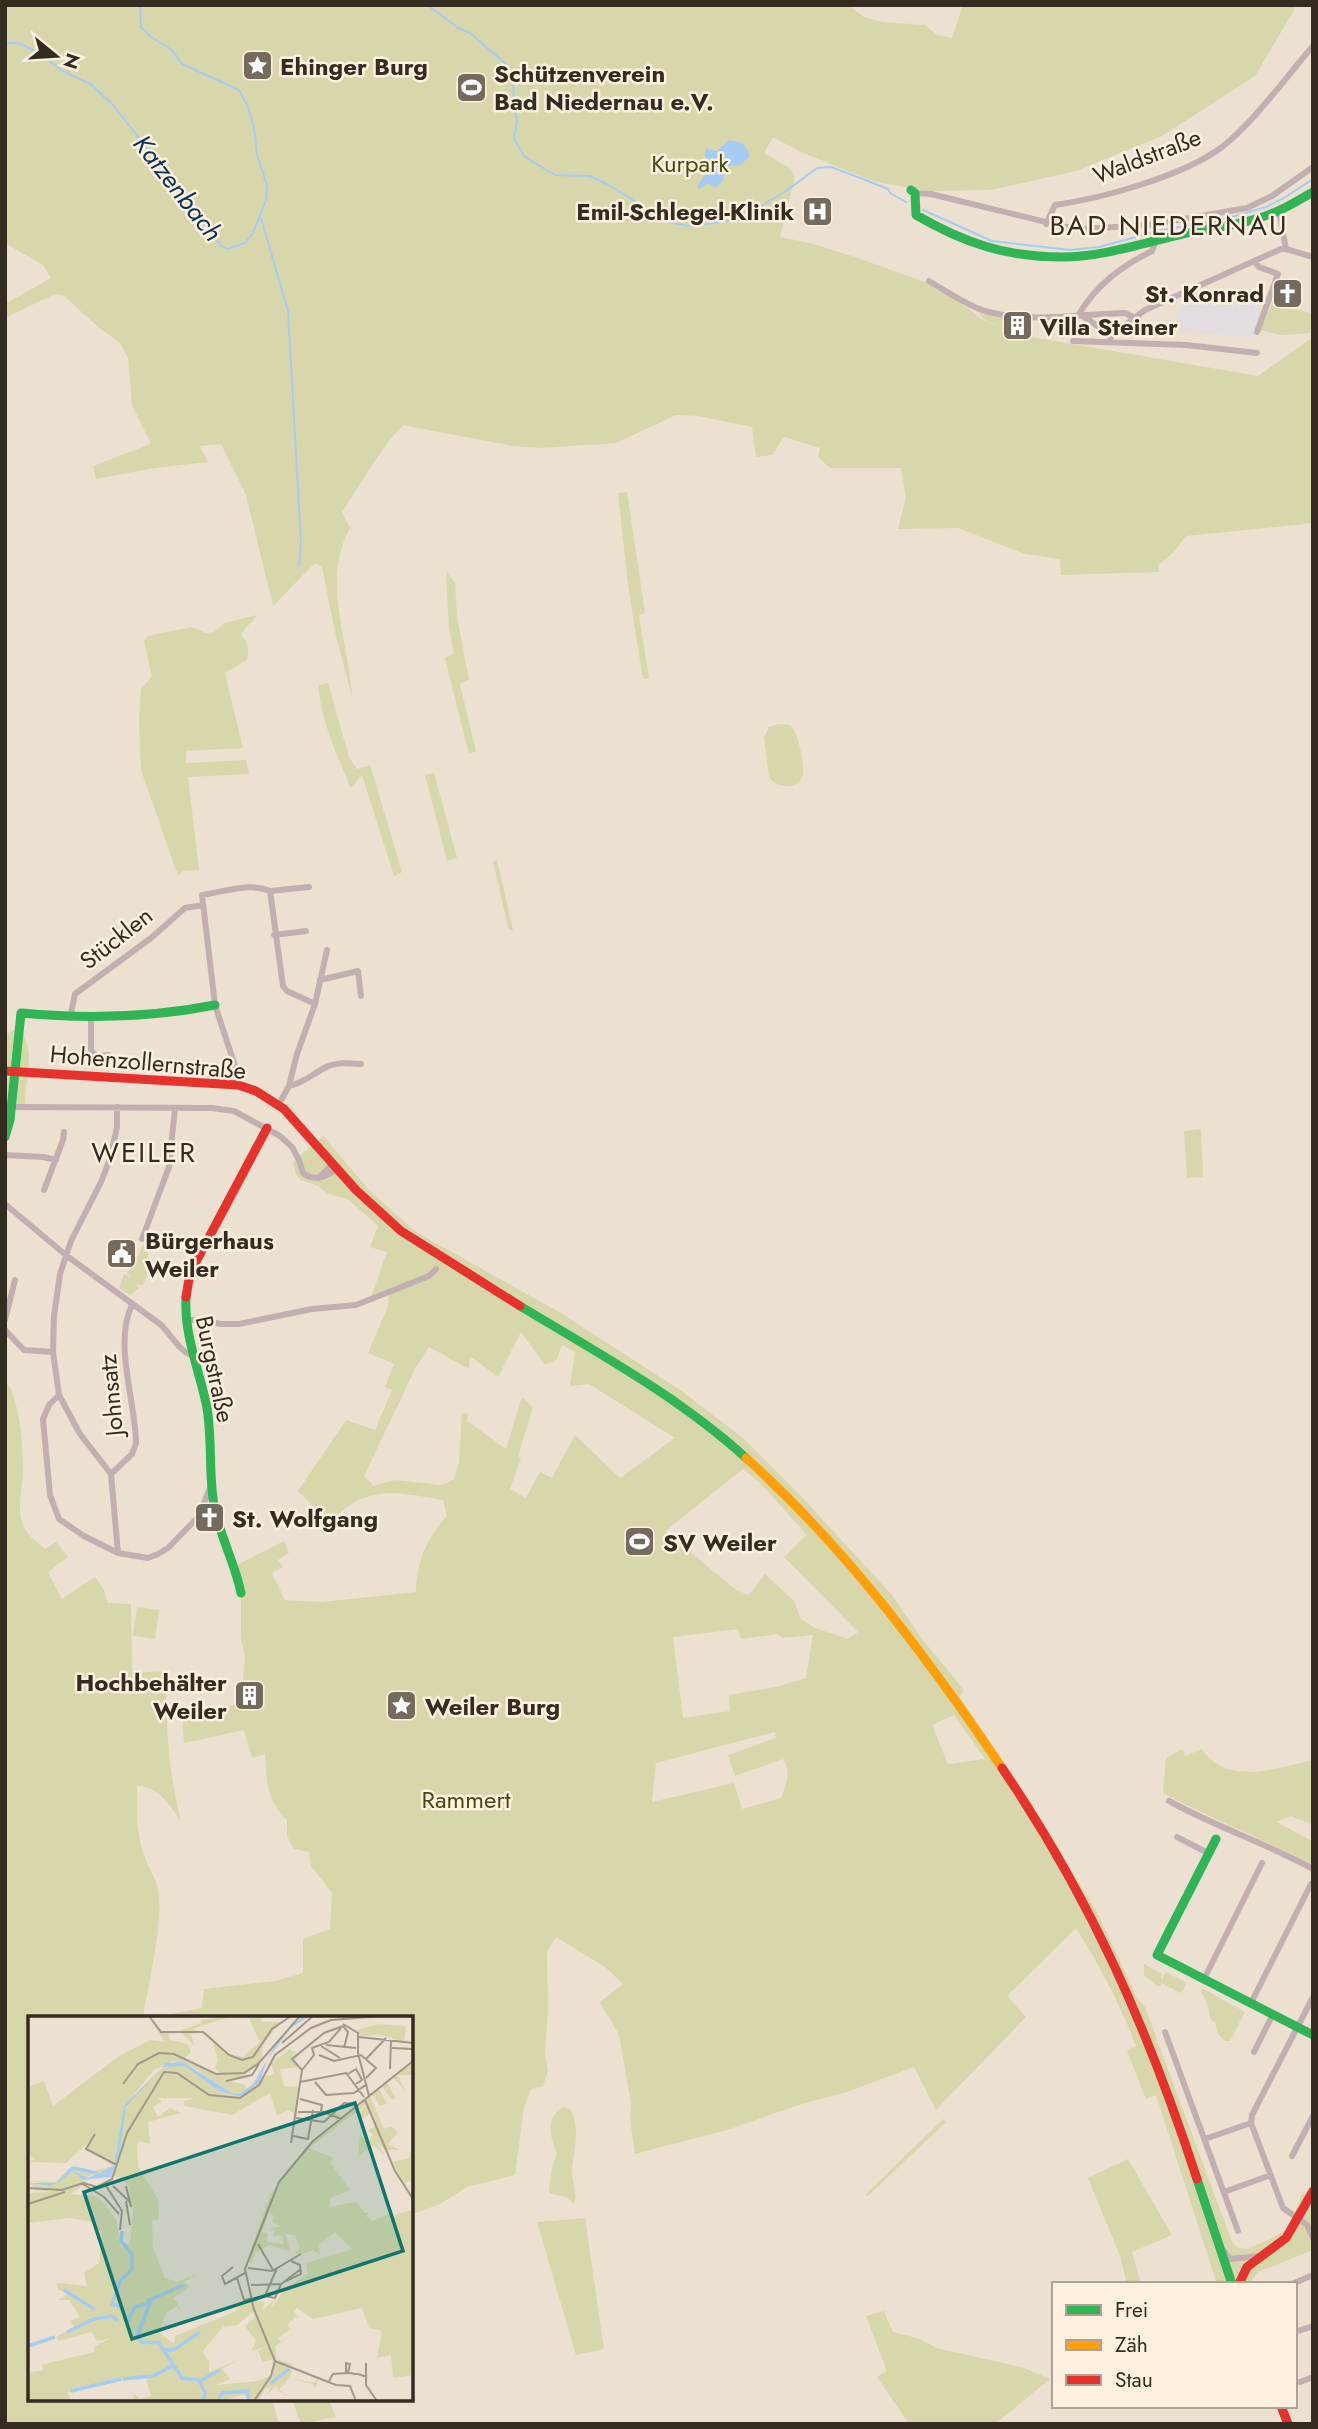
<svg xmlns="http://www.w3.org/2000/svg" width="1318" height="2429" font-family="Jost,sans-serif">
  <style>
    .industrial { fill: #e3dce0 }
    .green { fill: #d7d7ab; fill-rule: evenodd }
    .water { fill: #a7ccf1 }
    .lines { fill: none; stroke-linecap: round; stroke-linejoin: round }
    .stream { stroke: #a7ccf1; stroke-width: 2 }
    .street { stroke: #c2afb1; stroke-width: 6 }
    .fast { stroke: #30b455; stroke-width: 9 }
    .slow { stroke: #ff9f0a; stroke-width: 9 }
    .jam { stroke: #e5322d; stroke-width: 9 }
    .labels { text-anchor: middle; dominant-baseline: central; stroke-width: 5; stroke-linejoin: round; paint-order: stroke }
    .poi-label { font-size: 24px; font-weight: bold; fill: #342c21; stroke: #fef0df; text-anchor: start }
    .street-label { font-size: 24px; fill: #342c21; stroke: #fef0df }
    .park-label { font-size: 24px; fill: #444b0e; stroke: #fef0df }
    .water-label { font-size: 26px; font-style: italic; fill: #073258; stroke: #fef0df }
    .quarter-label { font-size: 28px; letter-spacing: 2px; fill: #342c21; stroke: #fef0df }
    .inset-river { fill: none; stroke: #a7ccf1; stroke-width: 3.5 }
    .inset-road { fill: none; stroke: #a2988a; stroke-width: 2 }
    .view { fill: #0f766e; fill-opacity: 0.15; stroke: #0f766e; stroke-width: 3.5 }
    .inset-edge { fill: none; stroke: #342c21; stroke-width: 3.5 }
  </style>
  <rect width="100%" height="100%" fill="#ece0d0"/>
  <path class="industrial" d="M1222,290L1261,293L1258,308L1262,315L1253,337L1184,332L1176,324V313L1182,308L1181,299L1195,292Z"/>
  <path class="green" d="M5,5H848L864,17L882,22L925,25L937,35L952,38L963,5H1295L1293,12L1255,76L1162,136L1076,171L991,190L929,191L876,182L801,152L773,137L764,153L791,169L795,177L780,237L810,243L855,257L941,288L983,320L1001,328L984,319L979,313L980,311L1010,318L1011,332L1014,334L1258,376L1313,337V523L1186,536L1173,553L1158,565L1159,572L1061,575L1060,559L1025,554L958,528L898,529L906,497L901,468H830L818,457L820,448L784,437L772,455L756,457L752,427L698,416L676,415L616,443L542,448L512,446L403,425C378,451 362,483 342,512L350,528C321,581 349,642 352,697L335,632L322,567L315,563L273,606L246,495L221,444L200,446L208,462L154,468L96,479L93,466L151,444L132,405L128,358L119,342L98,327L64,296L55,294L5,318V304L51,278L43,265L5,243Z
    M1271,305C1286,311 1298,308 1313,314V333L1282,335L1260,330Z
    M627,492L645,613L639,615L649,678L643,679L628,585L618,493Z
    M446,571L455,583L457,617L469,679L460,684L476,751L469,754L445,658L454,653L449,629Z
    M257,615L241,634C247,643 250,649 247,660L225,673L243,748L186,751V763L246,760L249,774L188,777L199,870L183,871L178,876L141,770L139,720L141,689L152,677L144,641L148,636L192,627L206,633L214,632L225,623Z
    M328,683L349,757L357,769L370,765L402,872L394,876L362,775L351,788C336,752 322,724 318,685Z
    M779,724C781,724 788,725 790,725C798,730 804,763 803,773C801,791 777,789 769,777L764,737L769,727Z
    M434,773L457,858L447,861L425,775Z
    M497,859V860L513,930H509L493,862Z
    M20,1028C37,1057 25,1073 25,1104L5,1105V1034Z
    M1201,1129L1203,1177L1187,1178L1184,1131Z
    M323,1136L370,1191L416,1232L561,1313L683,1392L744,1439L801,1496L892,1595L922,1639L964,1690L960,1697L1033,1807L1097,1912L1137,1998L1145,2007L1232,2242L1238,2248L1248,2249L1270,2239L1289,2228L1303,2191L1313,2209V2250L1258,2272L1252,2279V2284H1217L1156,2095L1146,2099L1127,2051L1136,2046C1120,2004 1100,1966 1076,1928L1007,1996L1026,2017L936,2110L914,2067L850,2091L795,2106L730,2129L635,2154L630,2119L631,2103L619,2035L600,2002L623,1984L605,1967L556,1937L547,1951L548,2010L545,2054L548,2071L543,2086L531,2089L524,2107L515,2175L467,2187L440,2204L411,2215V2018H150L202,2008L204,1989L275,1981L303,1973V1939L330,1929L332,1893L311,1866L309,1852L294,1849L287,1836V1820C266,1799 267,1784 265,1754L252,1758L244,1730L184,1743L182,1715L241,1704L245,1656L241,1639V1593L235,1566L284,1541L289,1553L278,1560L283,1567L272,1573L285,1600L322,1602L416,1592C417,1561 426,1539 447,1516L443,1500C413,1495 385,1487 357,1501C337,1512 335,1523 310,1524L322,1515L298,1491L346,1420L375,1430L392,1390L385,1387L394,1364L368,1353L388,1306L389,1293L370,1300L387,1252L370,1247L378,1226L349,1200L327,1193L318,1186L301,1180L296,1175L293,1162ZM521,1332L545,1365L557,1359L562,1345L575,1352L570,1386L589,1384L675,1438L620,1478L575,1435L552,1478L540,1472L526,1498L510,1489L521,1458L518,1456L533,1407L522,1397L506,1449L467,1421L468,1414L462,1413L459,1463L454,1479L442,1485L394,1480L370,1487L373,1485L364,1476L416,1367L429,1347L469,1369L470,1356L498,1377ZM743,1469L761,1484L807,1535L784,1557L858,1632L848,1639L815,1628L801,1619L794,1601L765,1574L749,1595L736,1590L665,1531ZM738,1629L741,1639L778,1634L782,1638L813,1635L806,1678L776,1687L729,1695L730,1711L683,1718L673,1637ZM954,1715L985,1759L948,1764L932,1725ZM775,1732L776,1738L728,1755L735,1776L783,1759C792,1771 786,1785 781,1798L742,1809L734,1783L652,1802L656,1763Z
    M143,1245L148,1246V1272L143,1285L136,1284L139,1288L130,1295L119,1288L124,1274L131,1277L127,1273L135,1263Z
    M5,1380C20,1398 23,1446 23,1470C23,1489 16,1507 23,1525C27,1535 37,1542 45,1549L56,1542L68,1557L48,1572L62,1599L95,1577L103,1588L108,1603L131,1604L132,1673L166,1671C166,1724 168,1771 181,1822C169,1804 160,1787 137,1786C137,1809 136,1833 144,1855C148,1867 156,1877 158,1890C164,1923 148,1983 143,2018H30V2399H272L279,2424H5Z
    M137,1607L159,1610L155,1639L133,1636Z
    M1183,1749L1185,1756L1202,1749C1227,1787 1277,1768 1313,1760V1825L1291,1816L1276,1822L1313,1841V1865C1264,1839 1212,1819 1163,1793L1166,1758Z
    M1144,1964L1161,1973V1980L1166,1972L1187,1983L1181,1993L1161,1983V1986H1157L1144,1975Z
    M1202,1988L1245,2012L1230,2041H1225L1218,2034L1215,2022L1211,2020C1208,2009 1208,2002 1201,1992Z
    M563,2107L571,2110C581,2131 573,2150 572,2171C572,2183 578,2193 574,2205L567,2197L552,2194L549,2192L552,2167L557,2154C550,2137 545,2118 563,2107Z
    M943,2119L946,2122L868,2196L865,2195Z
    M1128,2159L1172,2235L1132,2252L1141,2284H1127L1120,2256L1088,2178Z
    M585,2218L604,2349L576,2355L537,2222Z
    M884,2311L893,2332L917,2338L937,2348L1024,2368L1050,2379L995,2424H909L877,2377L887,2371L866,2316Z
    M292,2399H328L336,2417L301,2424Z"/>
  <path class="water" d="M729,140L743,143L749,153V157L740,165L721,167L724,180L715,188L708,183L699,189L697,186L705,175V149L717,151Z"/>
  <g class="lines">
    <path class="stream" d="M427,5L457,27L470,33L506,64L513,78L514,109L517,121L514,139L525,157L555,175L590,176L609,185L668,222L689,226L727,221L753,211L786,191L817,168L831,167L863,179L888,189L890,193L906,202
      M5,43H18L33,50L63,71L92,85L113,105L184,195L220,245L227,249L245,243L253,233L266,200L267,185L257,155L254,127L248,107L239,90L182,64L172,50L151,37L141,27L140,5
      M923,210L992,241L1070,250L1099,247L1162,230L1221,220L1266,207L1284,198L1313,179
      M261,218L288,311L301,543L299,566"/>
    <path class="street" d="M915,193L931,194L1066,227L1081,229L1149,225L1247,208L1272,196L1313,167
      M1279,211L1286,249
      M1046,224L1055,205C1104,198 1183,176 1222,147C1254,122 1286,77 1313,46
      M1286,249L1313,257
      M1254,261L1259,267L1278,274L1257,332
      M929,281C946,291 963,303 982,310C1026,324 1080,314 1125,313L1135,318
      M1079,314C1097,284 1122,266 1152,251L1156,241
      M1081,315L1102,329
      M1073,341L1186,345L1257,353
      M1110,341L1111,336L1145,310L1281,249H1286
      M270,891L309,887
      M274,935L306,931
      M320,980L358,971L361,996
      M70,1018L75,994L151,938L185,908L203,905
      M91,1019V1051L97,1056L109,1055
      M238,1085L237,1072L215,1005L202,895C223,892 250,882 270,891L283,986L287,991L315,1004
      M289,1086C303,1083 313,1074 326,1067C337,1062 349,1063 361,1064
      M279,1104L289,1086L297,1054L315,1004L327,950
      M10,1107L212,1108L234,1111L280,1136L292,1147L299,1160L303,1173C315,1182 325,1177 337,1169
      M117,1107V1127L110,1159L101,1182L71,1241L60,1274L54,1316L53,1352L59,1395L80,1434L111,1474L118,1553
      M5,1155L43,1157L56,1160
      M319,1178L332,1164
      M44,1190L63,1140L64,1132
      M5,1204L67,1256L160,1324C172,1335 177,1349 192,1356
      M142,1239L169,1167L175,1108
      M5,1320L15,1280
      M185,1320H200L221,1324H239L312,1309L356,1305L429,1276L436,1269
      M5,1330L24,1350L53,1352
      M59,1395L49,1405L43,1419L50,1495L59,1519L84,1536L118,1553L148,1558L158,1554L168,1548L199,1516L211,1485
      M111,1474L132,1454L136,1443C136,1403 113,1343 132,1305
      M1169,1801C1216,1827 1266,1843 1313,1869
      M1177,1837L1208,1853
      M1204,1979L1262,1863
      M1251,2003L1311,1884
      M1165,2032L1238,2231
      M1254,2052L1273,2014
      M1251,2123L1252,2115L1313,1997
      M1251,2123L1283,2208L1307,2225L1313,2238
      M1205,2139L1251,2123
      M1292,2156L1313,2116
      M1224,2192L1271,2175
      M1224,2251L1230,2259L1261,2256
      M1292,2284L1313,2275
      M1295,2332L1313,2326
      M1300,2382L1313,2377"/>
    <path class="fast" d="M911,190L915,193L916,215C964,243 1006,257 1062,257C1102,257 1144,243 1182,234C1214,227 1251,224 1280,210C1292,205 1302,198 1313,192
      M5,1137L10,1120L21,1013C87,1019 150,1018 215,1005
      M186,1297C184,1334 198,1367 206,1403C213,1436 208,1471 214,1505C220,1537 235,1563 241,1593
      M520,1306C598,1353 679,1397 746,1458
      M1216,1839L1157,1955L1313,2035
      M1197,2179L1232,2284"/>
    <path class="slow" d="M746,1458C846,1548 927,1657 1002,1768"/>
    <path class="jam" d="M5,1071L238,1085L256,1091L284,1109L356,1190L401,1231L520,1306
      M186,1297L190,1273L267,1128
      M1002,1768C1091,1899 1148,2029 1197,2179
      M1239,2284L1247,2267L1286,2238L1313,2191
      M1281,2406L1288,2424"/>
  </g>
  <defs>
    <symbol id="sight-square" viewBox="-11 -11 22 22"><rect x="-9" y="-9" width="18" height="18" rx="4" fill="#746b5e" stroke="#fef0df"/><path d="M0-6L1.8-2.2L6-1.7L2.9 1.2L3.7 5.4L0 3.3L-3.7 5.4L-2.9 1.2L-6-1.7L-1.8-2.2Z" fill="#fff"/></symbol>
    <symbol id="stadium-square" viewBox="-11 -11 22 22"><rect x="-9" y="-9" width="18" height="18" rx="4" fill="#746b5e" stroke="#fef0df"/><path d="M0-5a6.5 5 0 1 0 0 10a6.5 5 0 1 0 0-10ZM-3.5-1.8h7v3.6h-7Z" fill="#fff"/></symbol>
    <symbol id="hospital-square" viewBox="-11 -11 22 22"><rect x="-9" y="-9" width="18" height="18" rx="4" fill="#746b5e" stroke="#fef0df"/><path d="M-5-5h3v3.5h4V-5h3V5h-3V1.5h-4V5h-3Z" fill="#fff"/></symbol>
    <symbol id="church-square" viewBox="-11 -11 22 22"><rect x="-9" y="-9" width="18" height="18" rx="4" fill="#746b5e" stroke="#fef0df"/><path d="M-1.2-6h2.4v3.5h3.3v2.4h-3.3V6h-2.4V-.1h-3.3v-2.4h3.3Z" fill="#fff"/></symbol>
    <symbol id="building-square" viewBox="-11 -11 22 22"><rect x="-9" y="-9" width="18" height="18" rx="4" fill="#746b5e" stroke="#fef0df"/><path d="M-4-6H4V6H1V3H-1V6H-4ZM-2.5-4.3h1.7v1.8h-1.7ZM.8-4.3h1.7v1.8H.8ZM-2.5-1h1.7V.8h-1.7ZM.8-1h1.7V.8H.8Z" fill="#fff"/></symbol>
    <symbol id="civic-square" viewBox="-11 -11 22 22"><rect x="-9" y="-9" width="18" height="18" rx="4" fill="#746b5e" stroke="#fef0df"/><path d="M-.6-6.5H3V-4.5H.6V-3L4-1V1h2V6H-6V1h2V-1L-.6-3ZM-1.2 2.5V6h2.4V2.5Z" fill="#fff"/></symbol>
  </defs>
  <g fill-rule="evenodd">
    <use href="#sight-square" x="240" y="48" width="35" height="35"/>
    <use href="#stadium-square" x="454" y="70" width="35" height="35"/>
    <use href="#hospital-square" x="800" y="194" width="35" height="35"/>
    <use href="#church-square" x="1270" y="276" width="35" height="35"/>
    <use href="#building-square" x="1000" y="308" width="35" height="35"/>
    <use href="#civic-square" x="104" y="1236" width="35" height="35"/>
    <use href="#church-square" x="192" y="1500" width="35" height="35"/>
    <use href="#stadium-square" x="622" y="1524" width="35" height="35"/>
    <use href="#building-square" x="232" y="1678" width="35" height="35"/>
    <use href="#sight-square" x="384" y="1688" width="35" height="35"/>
  </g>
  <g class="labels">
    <g class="poi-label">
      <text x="280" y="66">Ehinger Burg</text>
      <text x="494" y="73">Schützenverein<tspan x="494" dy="28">Bad Niedernau e.V.</tspan></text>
      <text x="794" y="211" text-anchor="end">Emil-Schlegel-Klinik</text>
      <text x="1264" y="293" text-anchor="end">St. Konrad</text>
      <text x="1040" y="326">Villa Steiner</text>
      <text x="145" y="1240">Bürgerhaus<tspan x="145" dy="28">Weiler</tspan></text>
      <text x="232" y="1518">St. Wolfgang</text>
      <text x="663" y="1542">SV Weiler</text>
      <text x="227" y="1682" text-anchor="end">Hochbehälter<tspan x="227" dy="28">Weiler</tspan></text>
      <text x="425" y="1706">Weiler Burg</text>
    </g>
    <g class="street-label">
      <text transform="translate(1147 156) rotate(-21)">Waldstraße</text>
      <text transform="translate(116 938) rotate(-38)">Stücklen</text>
      <text transform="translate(148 1062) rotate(5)">Hohenzollernstraße</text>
      <text transform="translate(215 1369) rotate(78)">Burgstraße</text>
      <text transform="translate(111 1395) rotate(-95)">Johnsatz</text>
    </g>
    <g class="park-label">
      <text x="690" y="163">Kurpark</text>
      <text x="466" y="1799">Rammert</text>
    </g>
    <g class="water-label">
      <text transform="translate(178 188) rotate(52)">Katzenbach</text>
    </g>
    <g class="quarter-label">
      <text x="1169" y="225">BAD NIEDERNAU</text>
      <text x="144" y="1152">WEILER</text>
    </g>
  </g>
  <g transform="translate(28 2016)">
    <rect width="385" height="385" fill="#ece0d0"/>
    <path d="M120,0L132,15H152L173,7V4L205,0L164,13L179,17L200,37L215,41L232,26L220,0H232L234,6H252L235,29L233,46L216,60L196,64L216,68L219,73L213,78H205L161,49L145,45L126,54L96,91L90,135L86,152L80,160L68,157L57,162L44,153L28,167H13L2,166L0,165L27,166L44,150L58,157L85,150L59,133L61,126L38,147L0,146L8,143L0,139V71L16,65L25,90L91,40L122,24L137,26ZM153,16L166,30L163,18L174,16L185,24L190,45L187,52L197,61L162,47L157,42L163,36L160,28L142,24L141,18ZM350,8L378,10L376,26L354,19L333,20L329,14ZM262,33L271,39L267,44L272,51L252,53L256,70L271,71L267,98L261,94L249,100L242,77L204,99L141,87L156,90V85L166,82H130L134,86L125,91L130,101L142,92L153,97L120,106L122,128L111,125L109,129L110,151L130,183L131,203L124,205L125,231L137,262L149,266L169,258L156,266L162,270L146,282L154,295L148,290L138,297L135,306L142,313L134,307L131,316L146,328L147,320L206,296L221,281L237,287L234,295L246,284L243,292L259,271L280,258L278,247L324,233L307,216L291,229L292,239L285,234L270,240L266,235L272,233L267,219L257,218L263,233L260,235L242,229L227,236L224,247L219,245L242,179L278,131L310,104L301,98L303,94L314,100L385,44L384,59H369L378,75L365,62L359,67L368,82L364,84L354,70L351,73L359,87L352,90L345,79L342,81L356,113L363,110L370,116L360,128L372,134H357L347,124L357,140L345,129L330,140L332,118L336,116L332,119L341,125L345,119L340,114L348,110L344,96L332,104L330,99L340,87L281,132L306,142L302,146L322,174L303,182L301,191L328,186L337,197L342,196L338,200L345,205L362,197L364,201L353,210L369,198L385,194V359L365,362L363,339L349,342L354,315L341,312L334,292L285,303L269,292L265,296L271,302L267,301L259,309L263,313L250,322L253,326L259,320L256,324L252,327L247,330L249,344L265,348L262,362L286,367L291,361L287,373L285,368L261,362L251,374L260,379L250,375L249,369L238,380L243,371L237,373L230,385H219V379H213L194,385H105L106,377L111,383L123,380L118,362L111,361L40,377L43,385H0V357L16,354L13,349L21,347L66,336L67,330L83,322L69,325L63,316L31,325L28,321L46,311L42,305L52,301L41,284H29L42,277L30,274L29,267L59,270L56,257L71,247L74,215H69L66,206L42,202L0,207V177L28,176L1,174L9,172L0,167L22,170L46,155L59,167L42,178L67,180L77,188L89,205L93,232L102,227L105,197L100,169L94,164L92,170L93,163L86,160L93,131L94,102L102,85L135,51L150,47L176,60L191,75L213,81L233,61L246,58L243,48ZM241,196L246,200L244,206L252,210L241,214H247L245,220L254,219L256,228L239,226L240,217L234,216ZM225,296L226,302L217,310L228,325L223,335L242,330L230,335L235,346L245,343L243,359L230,365L188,369L202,363L194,353L210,344L181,356V345L174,336L195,311L209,309ZM385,130V163L377,167L381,177L385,175V187L365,146L381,142Z" fill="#d7d7ab" fill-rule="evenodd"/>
    <path d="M275,0H281L263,12L239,44L232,65L213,81L191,75L157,50L134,51L98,91L92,136L83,161L55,164L45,155L31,166L22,170L0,167H28L42,153L60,162L86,150L96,90L138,47L155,46L205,78H212L225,68L251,23Z" fill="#a7ccf1"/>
    <path class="inset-river" d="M40,155L46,152L69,157M94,215L93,225L104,238V254L92,265L84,288L94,291L99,307L107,291L122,287L109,320L114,326L131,327L154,362L171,364L177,377L175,385M36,274L66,293M119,285L156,269M39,316L66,303L84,300L90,305M0,330L27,321M135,335L147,333L172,316M95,363L125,360L146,349M172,365L192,354M242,368L261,353M43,375L93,363M190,385L194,377L219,375L221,385"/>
    <path class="inset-road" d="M121,0L133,16H175L201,39L214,44L225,41L244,13L263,0M315,8L330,17V37L341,80M315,10L320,16L316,32M331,21L385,27M254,27L285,0M298,29L328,32M293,30L312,42M364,32L385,33M291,39L306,45L333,39L348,52L338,62M338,43L358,22M362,53L363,24M274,54L286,39L284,32L301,26L313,12M320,58L328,53L334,64L328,68M198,65L224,59L231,48M272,66L318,57L336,81M287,66L298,79L326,77L339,68M95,68L110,48L131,37L146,38L188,58L216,57L231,47L272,0M272,83L294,89L293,95M337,84L367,155L385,183M293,95L313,103M270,96H293M268,102L296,106M296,106L316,87L327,88M67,118L58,133L89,149M265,120L280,123L285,94M263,127L274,54L264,43L296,17L315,10M53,167L76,181L91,198M77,168L94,195L92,214M85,170L102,186M98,170L103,191M0,172L34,174L55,167L69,171L84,163L99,117L136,56L149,57L181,79L212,82L231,69L247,39L283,12L303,4L353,0M98,185L102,209M0,188L37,176M230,228L245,254M205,251L194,260L197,268L217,257M220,252L244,255L273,238M209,262L216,284L237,280L249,252M258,265L273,258L272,249L263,245M223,269L253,268L273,253M237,280L247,282L253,268M225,291L247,345L243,360L226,385M226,294L217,253L251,166L285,125L385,45M247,345L308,369L322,370L328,385M338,347V369L349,385M320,357L322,348L318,347V356L320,357H323L326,358H330L336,360H338M301,365L305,358L320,357"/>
    <path class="view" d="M327,87L375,235L104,323L56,176Z"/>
    <rect width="385" height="385" class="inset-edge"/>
  </g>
  <rect width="1318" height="2429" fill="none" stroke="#342c21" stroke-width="14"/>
  <rect x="1052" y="2282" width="245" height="126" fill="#fef0df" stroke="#ada293" stroke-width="2"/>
  <rect x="1066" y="2305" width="35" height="10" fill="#30b455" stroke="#ada293" stroke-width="2"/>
  <text x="1115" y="2317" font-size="21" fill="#342c21">Frei</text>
  <rect x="1066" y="2340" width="35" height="10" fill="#ff9f0a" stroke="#ada293" stroke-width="2"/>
  <text x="1115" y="2352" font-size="21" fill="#342c21">Zäh</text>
  <rect x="1066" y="2375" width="35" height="10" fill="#e5322d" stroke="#ada293" stroke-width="2"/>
  <text x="1115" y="2387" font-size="21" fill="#342c21">Stau</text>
  <g transform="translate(56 56) rotate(108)" stroke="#fef0df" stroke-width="5" paint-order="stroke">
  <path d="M0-5L12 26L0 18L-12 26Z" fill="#342c21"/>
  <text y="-10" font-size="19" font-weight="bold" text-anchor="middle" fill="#342c21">N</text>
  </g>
</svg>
